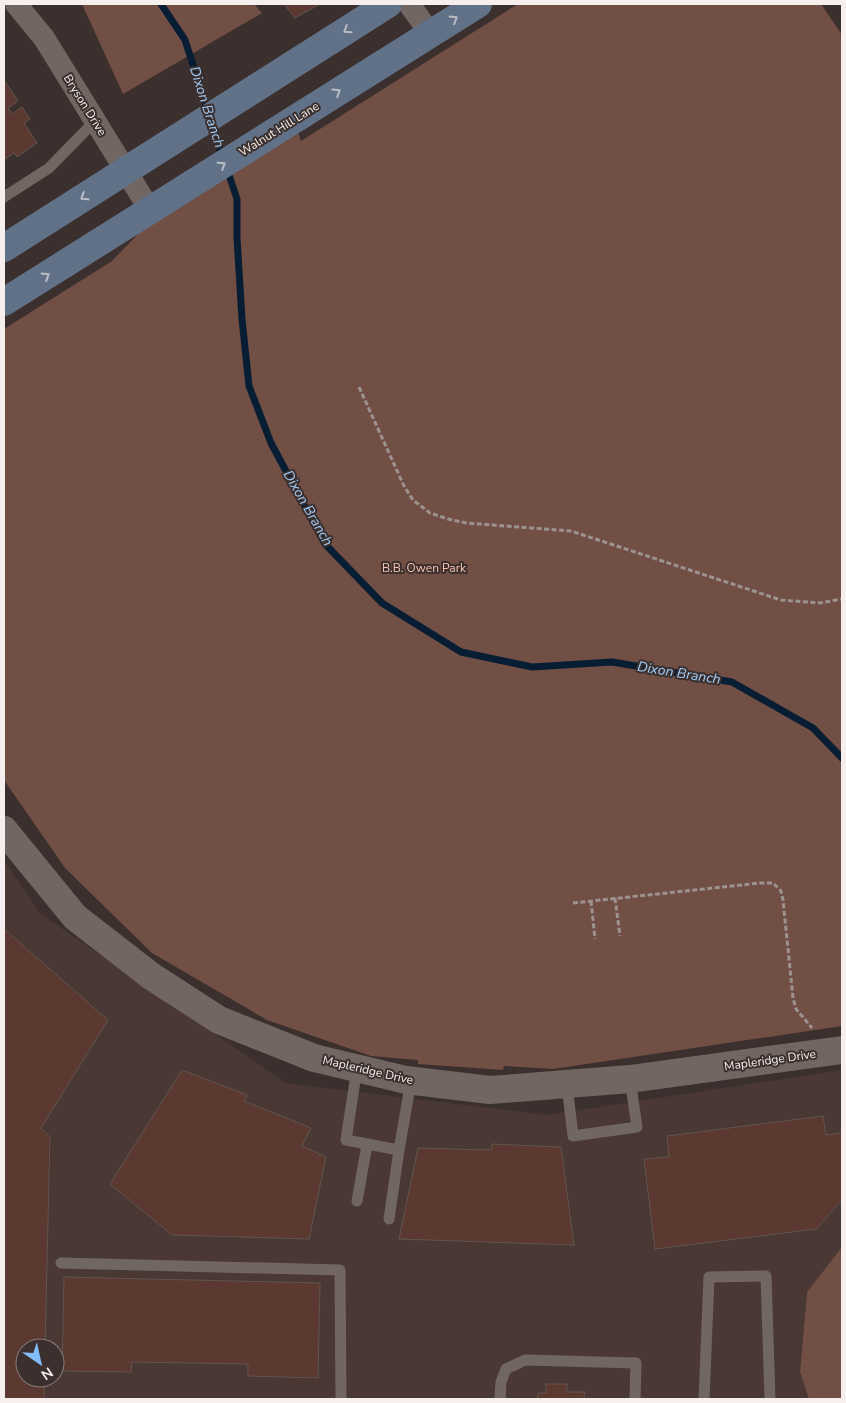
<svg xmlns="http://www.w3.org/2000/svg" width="846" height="1403" font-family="'Nunito Sans',sans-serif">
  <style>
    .built { fill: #493834; fill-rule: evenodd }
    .green { fill: #724f45 }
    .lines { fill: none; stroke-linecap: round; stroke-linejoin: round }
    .stream { stroke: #071d33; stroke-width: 7 }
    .building { fill: #5c3930; stroke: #605551 }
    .path { stroke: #9c9390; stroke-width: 3; stroke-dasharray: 5 2.5; stroke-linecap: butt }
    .service { stroke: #726663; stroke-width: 11 }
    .minor { stroke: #726663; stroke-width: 22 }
    .tertiary { stroke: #726663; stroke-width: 28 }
    .secondary { stroke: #617288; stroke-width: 28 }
    .oneway { stroke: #babdc5 }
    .labels { text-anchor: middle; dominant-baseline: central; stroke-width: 4; stroke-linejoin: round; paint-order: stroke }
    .street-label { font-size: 12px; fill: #f6efed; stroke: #3b302d }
    .park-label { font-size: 12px; fill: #fbc5b6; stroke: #3b302d }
    .water-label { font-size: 14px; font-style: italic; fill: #a0ccfb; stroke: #3b302d }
  </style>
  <rect width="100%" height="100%" fill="#3b302d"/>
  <path class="built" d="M4,861L41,914L286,1083L546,1115L842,1070V1247L807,1292L800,1372L809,1399H4ZM25,1348H55V1378H25Z"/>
  <path class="green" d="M82,4H254L262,13L123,94Z
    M518,4H821L842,35V1026L553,1069L504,1066L503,1070L418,1064V1060L371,1056L267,1020L152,953L65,868L4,780V329L112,261L164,207L297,129L301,141Z
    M842,1247V1399H809L800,1372L807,1292Z"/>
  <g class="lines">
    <path class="stream" d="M161,4L185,40L208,111
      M212,124L223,159
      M227,169L237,199V238L242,319L249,386L271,443L325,544L382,603L461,652L532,667L612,662L732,682L813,728L842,758"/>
  </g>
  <path class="building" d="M284,4H320L295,18Z
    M4,80L18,101L8,108L12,114L22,107L30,119L24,123L37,143L17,157L14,153L4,160Z
    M4,929L108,1020L41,1128L50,1137L45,1348H25V1378H44V1399H4Z
    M182,1070L247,1095L244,1101L311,1128L302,1146L326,1157L309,1239L172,1235L110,1184Z
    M823,1116L826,1135L842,1133V1200L816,1229L655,1249L644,1159L669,1157L667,1136Z
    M492,1144L561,1147L574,1245L399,1239L418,1148L491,1150Z
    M64,1277L320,1283L318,1378L248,1376V1364L132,1362L131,1372L62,1371Z
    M546,1384H567V1392H585L584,1399H537L538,1393H546Z"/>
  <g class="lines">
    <path class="path" d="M359,387L404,486L413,500L430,513L448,519L466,523L571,531L781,600L820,603L842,599
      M615,898L620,936
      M591,901L595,939
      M573,903L760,883H773L781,891L783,900L793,998L796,1009L812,1028"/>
    <path class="service" d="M4,197L49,168L95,121
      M357,1068L346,1140L399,1150L411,1081
      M567,1085L573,1136L637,1127L630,1079
      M357,1201L367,1145
      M389,1219L399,1150
      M61,1263L340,1270L341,1399
      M500,1399L501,1382L506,1369L525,1360L636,1363L635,1399
      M704,1399L709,1277L766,1276L770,1399"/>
    <path class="minor" d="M16,4L44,38L150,210
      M409,4L430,33"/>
    <path class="tertiary" d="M4,830L75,917L151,976L219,1020L314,1058L406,1080L490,1090L630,1079L842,1050"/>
    <path class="secondary" d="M4,248L388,4
      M4,302L478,4"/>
  </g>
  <defs><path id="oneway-chevron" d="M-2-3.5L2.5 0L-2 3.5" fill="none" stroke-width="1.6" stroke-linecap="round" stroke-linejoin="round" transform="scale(1.25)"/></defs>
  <g class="oneway">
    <use href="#oneway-chevron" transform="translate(454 19) rotate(-32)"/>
    <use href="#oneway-chevron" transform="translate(347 30) rotate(147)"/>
    <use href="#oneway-chevron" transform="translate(337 92) rotate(-32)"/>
    <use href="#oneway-chevron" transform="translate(222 165) rotate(-33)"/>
    <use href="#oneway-chevron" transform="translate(84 197) rotate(147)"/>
    <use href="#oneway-chevron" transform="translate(46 276) rotate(-32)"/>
  </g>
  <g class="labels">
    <g class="street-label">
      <text transform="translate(85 105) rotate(58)">Bryson Drive</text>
      <text transform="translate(279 129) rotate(-32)">Walnut Hill Lane</text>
      <text transform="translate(770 1060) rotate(-8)">Mapleridge Drive</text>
      <text transform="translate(368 1070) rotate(13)">Mapleridge Drive</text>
    </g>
    <g class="park-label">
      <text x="424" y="568">B.B. Owen Park</text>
    </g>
    <g class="water-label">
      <text transform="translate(207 107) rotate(72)">Dixon Branch</text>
      <text transform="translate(308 508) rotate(60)">Dixon Branch</text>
      <text transform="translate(679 673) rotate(9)">Dixon Branch</text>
    </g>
  </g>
  <rect width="846" height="1403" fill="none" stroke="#f6efed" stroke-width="10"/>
  <g transform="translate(40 1363) rotate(146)"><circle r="24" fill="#3b302d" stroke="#867c7a"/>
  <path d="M0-4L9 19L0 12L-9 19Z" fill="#82bcfa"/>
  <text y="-8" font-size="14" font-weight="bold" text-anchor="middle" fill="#f6efed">N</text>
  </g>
</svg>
